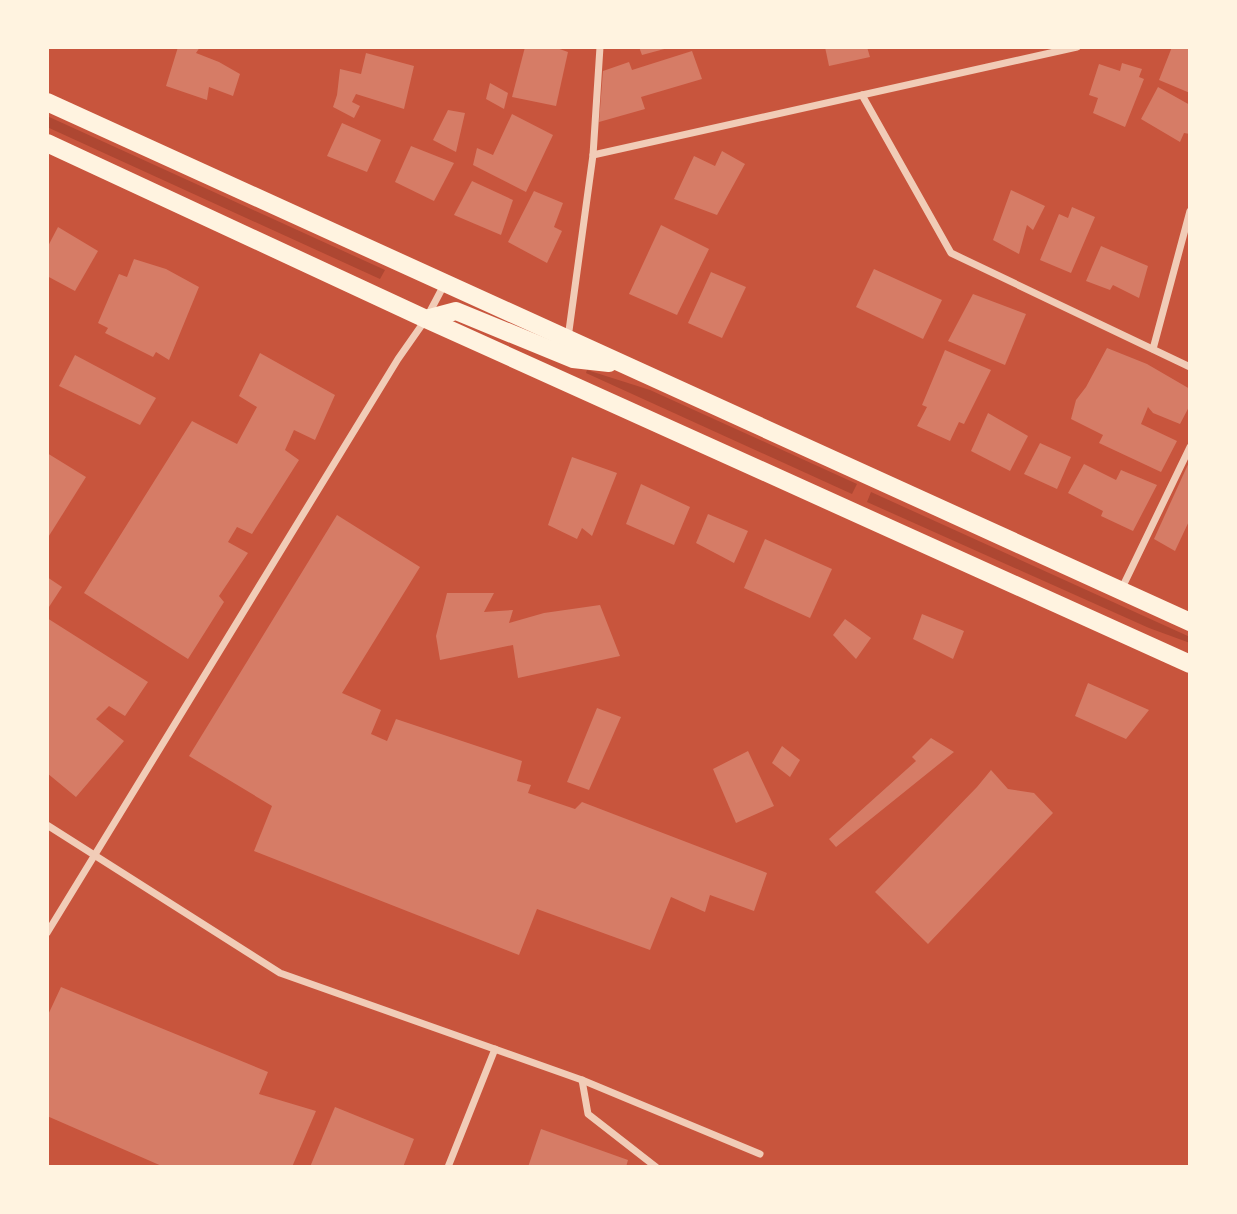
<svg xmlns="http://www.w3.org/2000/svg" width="1237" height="1214" font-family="Quicksand,sans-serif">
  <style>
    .green { fill: #ae4732 }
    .building { fill: #d67c66 }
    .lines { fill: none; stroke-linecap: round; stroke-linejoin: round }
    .minor { stroke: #f1ccb7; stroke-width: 7 }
    .primary { stroke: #fff3e0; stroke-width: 18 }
  </style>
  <rect width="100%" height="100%" fill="#c8553d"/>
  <g class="green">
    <path d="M 47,116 L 385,270 L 380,279 L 47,127 Z"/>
    <path d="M 587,370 L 650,390 L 857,484 L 852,494 L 586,373 Z"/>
    <path d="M 871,492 L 1190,637 L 1190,643 L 1149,628 L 867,502 Z"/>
  </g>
  <g class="building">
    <path d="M 178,47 L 200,47 L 196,53 L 219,62 L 240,74 L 233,96 L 209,87 L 207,100 L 166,86 Z"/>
    <path d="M 525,47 L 554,47 L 568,52 L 556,106 L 512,97 Z"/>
    <path d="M 639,47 L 668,47 L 668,48 L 642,55 Z"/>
    <path d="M 825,47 L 867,47 L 870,57 L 829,66 Z"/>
    <path d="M 1172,47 L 1190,47 L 1190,93 L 1159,80 Z"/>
    <path d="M 692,51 L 702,79 L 641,97 L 645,109 L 599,122 L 603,71 L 629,62 L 632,70 Z"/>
    <path d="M 366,53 L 414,66 L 404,109 L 356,94 L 352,102 L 360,106 L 354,118 L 333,107 L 337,95 L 340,69 L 361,74 Z"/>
    <path d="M 1122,63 L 1142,69 L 1139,77 L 1144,79 L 1125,127 L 1093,113 L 1098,98 L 1089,95 L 1099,64 L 1120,71 Z"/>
    <path d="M 490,83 L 508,93 L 504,109 L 486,99 Z"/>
    <path d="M 1158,87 L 1190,105 L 1190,134 L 1184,133 L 1180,142 L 1141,119 Z"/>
    <path d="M 448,110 L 465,113 L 456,152 L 433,140 Z"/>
    <path d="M 512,114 L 553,135 L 526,192 L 473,165 L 477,148 L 493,155 Z"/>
    <path d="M 342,123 L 381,140 L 367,172 L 327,156 Z"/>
    <path d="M 411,146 L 454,163 L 434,201 L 395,182 Z"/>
    <path d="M 722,151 L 745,164 L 717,215 L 674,199 L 694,156 L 715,166 Z"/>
    <path d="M 472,181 L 513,200 L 501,235 L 454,215 Z"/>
    <path d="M 1011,190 L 1045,206 L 1033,230 L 1027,225 L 1019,254 L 993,240 Z"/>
    <path d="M 534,191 L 563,203 L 554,227 L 562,231 L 547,263 L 508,242 Z"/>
    <path d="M 1072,207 L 1095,217 L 1071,273 L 1040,260 L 1059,214 L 1068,218 Z"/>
    <path d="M 661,225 L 709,249 L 677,315 L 629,294 Z"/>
    <path d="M 58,227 L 98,251 L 75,291 L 47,276 L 47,248 Z"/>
    <path d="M 1101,246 L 1148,266 L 1139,298 L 1113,285 L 1110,290 L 1086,281 Z"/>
    <path d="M 134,259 L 166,269 L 199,287 L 169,360 L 156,352 L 153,357 L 105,333 L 108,328 L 98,323 L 119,274 L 127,277 Z"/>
    <path d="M 874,269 L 942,300 L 923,339 L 856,307 Z"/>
    <path d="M 711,272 L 746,287 L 722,338 L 688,323 Z"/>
    <path d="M 973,294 L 1026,314 L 1005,365 L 948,341 Z"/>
    <path d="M 1107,348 L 1147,364 L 1190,389 L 1190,405 L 1180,424 L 1153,413 L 1148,407 L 1141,424 L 1177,441 L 1161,472 L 1099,443 L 1103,435 L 1071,419 L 1076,400 L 1086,387 Z"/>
    <path d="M 945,350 L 991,370 L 964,424 L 959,422 L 950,441 L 917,426 L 927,407 L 922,405 Z"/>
    <path d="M 260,353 L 335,395 L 315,440 L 294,430 L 285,450 L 299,460 L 252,534 L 237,527 L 228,542 L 248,553 L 219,596 L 224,602 L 188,659 L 84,593 L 192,421 L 237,444 L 257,407 L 239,396 Z"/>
    <path d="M 75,355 L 156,398 L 140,425 L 59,386 Z"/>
    <path d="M 988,413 L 1028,436 L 1010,471 L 971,451 Z"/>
    <path d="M 1040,443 L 1071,457 L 1057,489 L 1024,474 Z"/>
    <path d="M 47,453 L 86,477 L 47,539 Z"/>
    <path d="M 572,457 L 617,473 L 592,536 L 582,528 L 577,539 L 548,525 Z"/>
    <path d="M 1190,460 L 1190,519 L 1175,551 L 1154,539 Z"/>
    <path d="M 1084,464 L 1116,480 L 1121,470 L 1157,485 L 1133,531 L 1101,516 L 1103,511 L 1068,493 Z"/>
    <path d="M 641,484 L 690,507 L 674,545 L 626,524 Z"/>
    <path d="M 708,514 L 748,531 L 734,563 L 696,543 Z"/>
    <path d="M 337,515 L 420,567 L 342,693 L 381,710 L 371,734 L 387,741 L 396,719 L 522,761 L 517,781 L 531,785 L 528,793 L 575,809 L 582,802 L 767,873 L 754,911 L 710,895 L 705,912 L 671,897 L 650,950 L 537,909 L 519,955 L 254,851 L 272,806 L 189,756 Z"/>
    <path d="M 765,539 L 832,569 L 810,618 L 744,588 Z"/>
    <path d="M 47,577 L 62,587 L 47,610 Z"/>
    <path d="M 447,593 L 494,593 L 484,612 L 513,610 L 509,623 L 544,613 L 600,605 L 620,656 L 518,678 L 513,645 L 440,660 L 436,636 Z"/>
    <path d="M 922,614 L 964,631 L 953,659 L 913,639 Z"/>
    <path d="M 47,618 L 148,682 L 125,716 L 109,706 L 96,719 L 124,741 L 76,797 L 47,773 Z"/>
    <path d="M 845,619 L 871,638 L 856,659 L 833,635 Z"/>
    <path d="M 1088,683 L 1149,710 L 1126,739 L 1075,716 Z"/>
    <path d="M 597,708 L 621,717 L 589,790 L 567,782 Z"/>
    <path d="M 931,738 L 954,752 L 836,847 L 829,839 L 916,761 L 912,757 Z"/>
    <path d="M 782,746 L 800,760 L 790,777 L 772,763 Z"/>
    <path d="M 748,751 L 774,806 L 736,823 L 713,769 Z"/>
    <path d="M 991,770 L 1008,789 L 1034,793 L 1053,813 L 928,944 L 875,892 L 977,787 Z"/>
    <path d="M 61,987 L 268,1072 L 259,1094 L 316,1111 L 292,1167 L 164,1167 L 47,1116 L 47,1017 Z"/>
    <path d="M 335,1107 L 414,1139 L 403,1167 L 310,1167 Z"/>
    <path d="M 541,1129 L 628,1160 L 626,1167 L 528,1167 Z"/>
  </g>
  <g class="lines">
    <g class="minor">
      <path d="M 862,95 L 951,253 L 1190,367"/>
      <path d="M 593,155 L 1077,47"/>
      <path d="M 568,338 L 593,155 L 600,47"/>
      <path d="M 1153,349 L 1190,211"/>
      <path d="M 1122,588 L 1190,447"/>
      <path d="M 47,825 L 280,973 L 582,1080 L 760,1154"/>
      <path d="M 47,933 L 398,359 L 426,319 L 445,283"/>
      <path d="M 582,1080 L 588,1114 L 656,1167"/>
      <path d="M 448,1167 L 495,1049"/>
    </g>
    <g class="primary">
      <path d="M 47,102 L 1190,622"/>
      <path d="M 47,143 L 426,319 L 1190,664"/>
      <path d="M 426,319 L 456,311 L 573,359 L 609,363"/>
    </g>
  </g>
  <rect width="1237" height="1214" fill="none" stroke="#fff3e0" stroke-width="98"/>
</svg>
